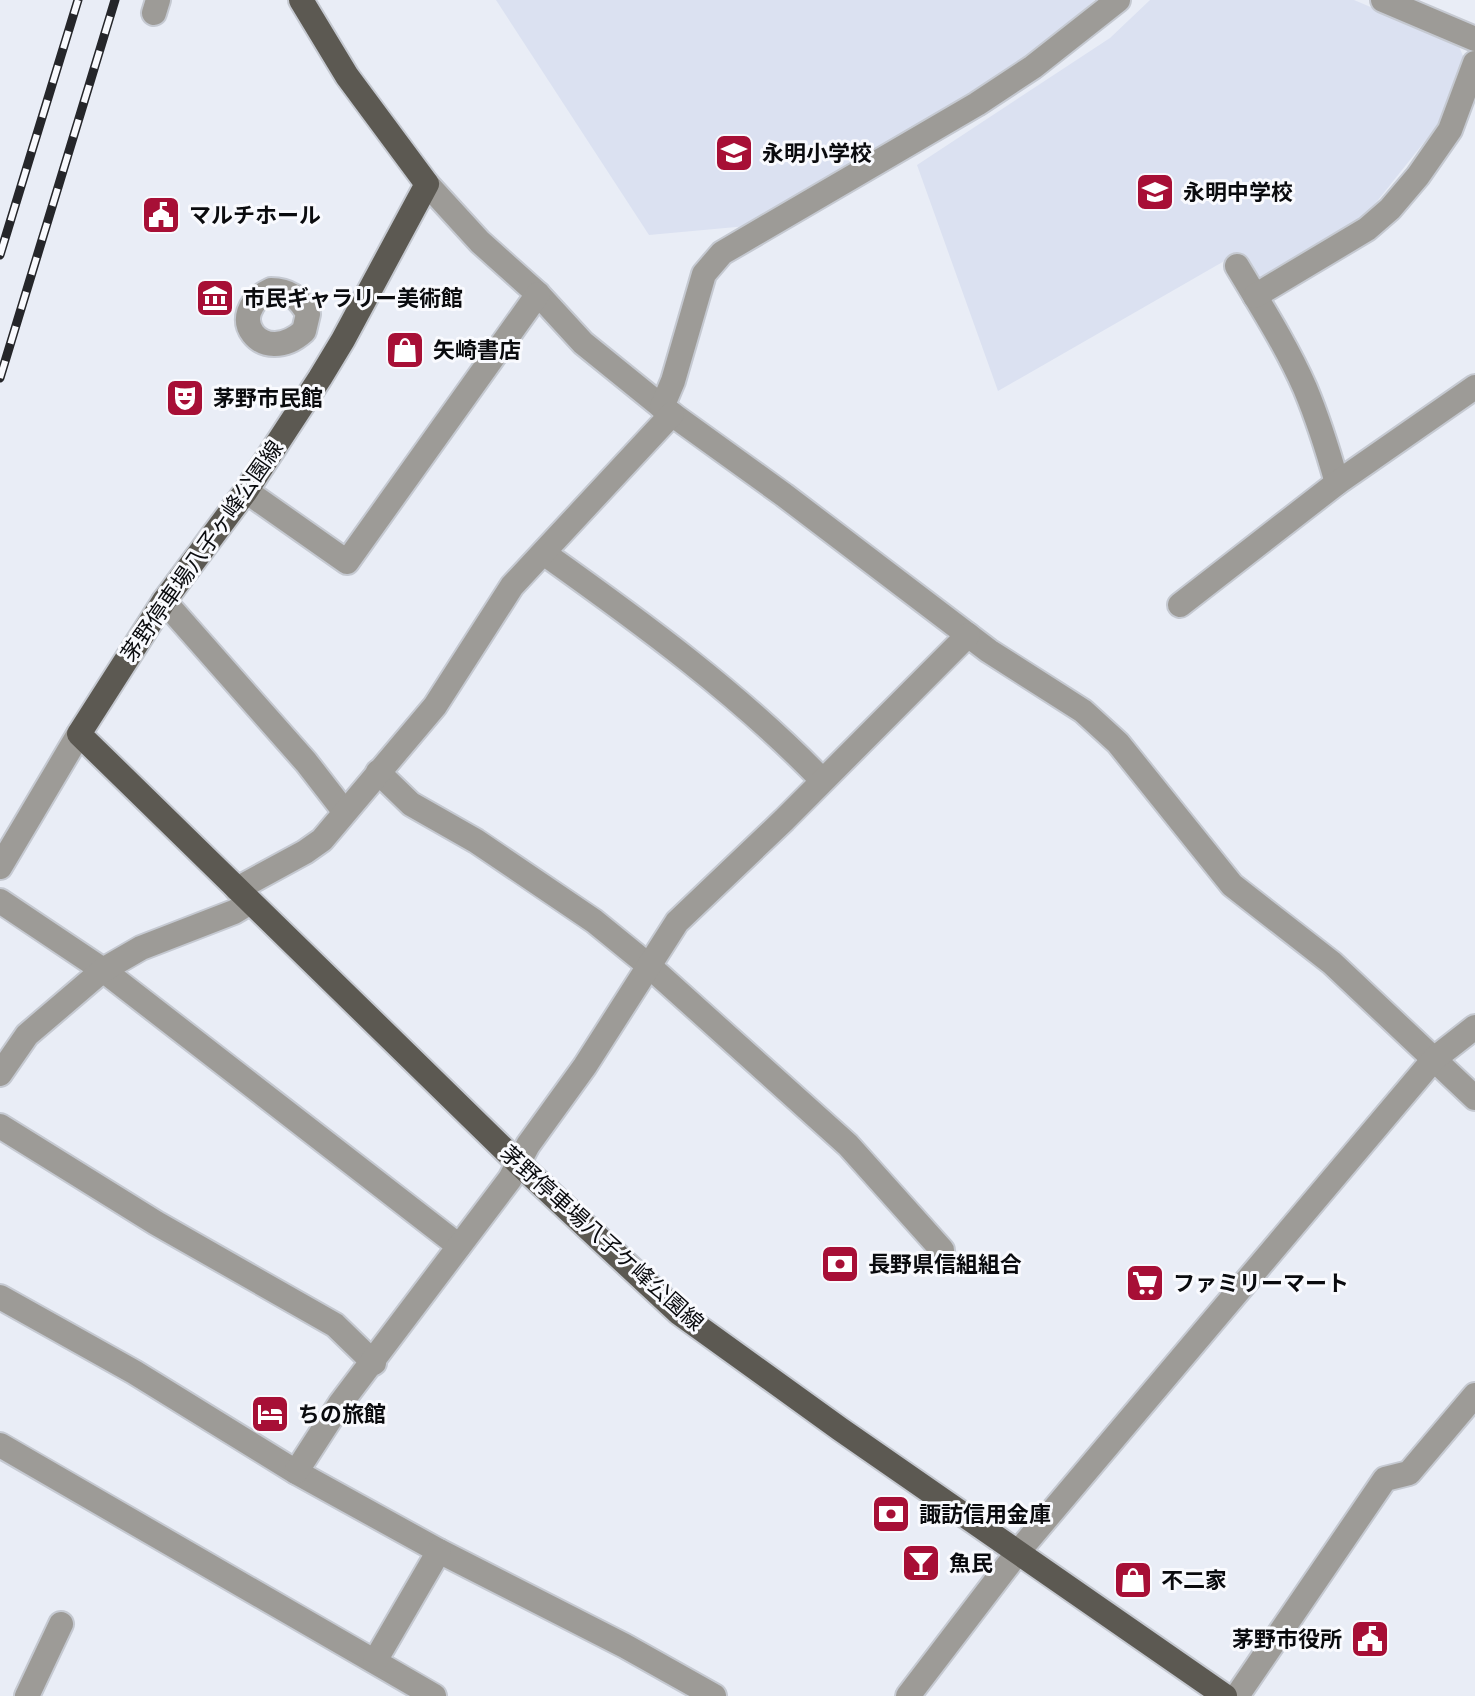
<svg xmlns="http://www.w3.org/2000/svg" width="1475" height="1696" font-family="'Roboto Condensed','Noto Sans JP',sans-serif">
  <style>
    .built { fill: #dbe1f1 }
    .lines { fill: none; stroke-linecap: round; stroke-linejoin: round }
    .minor-casing { stroke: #c5c9d1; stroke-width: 28 }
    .major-casing { stroke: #c5c9d1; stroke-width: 28 }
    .minor { stroke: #9d9b97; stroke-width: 24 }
    .major { stroke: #5c5952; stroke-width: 24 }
    .rail-casing { stroke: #25262a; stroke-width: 9 }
    .rail { stroke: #f9fafe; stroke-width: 6; stroke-dasharray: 18; stroke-linecap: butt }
    .labels { text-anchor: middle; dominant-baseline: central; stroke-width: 6; stroke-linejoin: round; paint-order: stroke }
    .poi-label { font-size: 22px; font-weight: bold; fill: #0a0b0e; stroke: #f9fafe; text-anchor: start }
    .street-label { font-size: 22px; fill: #0a0b0e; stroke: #f9fafe }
  </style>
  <rect width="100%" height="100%" fill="#e9edf6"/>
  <g class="built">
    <path d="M 496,0 L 1095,0 L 999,80 L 747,226 L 649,235 Z"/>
    <path d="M 1150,0 L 1354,0 L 1458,44 L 1463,56 L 1441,121 L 1363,219 L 1259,281 L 1240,252 L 998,391 L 917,165 L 1110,38 Z"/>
  </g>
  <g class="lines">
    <g class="minor-casing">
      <g id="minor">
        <path d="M 1383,0 L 1475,39"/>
        <path d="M 154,13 L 158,0"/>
        <path d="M 427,184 L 480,242 L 538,294 L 583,343 L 662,407 L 784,495 L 989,651 L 1083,711 L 1118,743 L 1232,885 L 1332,963 L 1475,1098"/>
        <path d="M 1237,266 C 1261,306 1286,345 1305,388 C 1318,419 1328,451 1337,483"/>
        <path d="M 271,290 C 289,290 300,298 308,314 L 304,331 C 262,369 221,314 271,290 Z"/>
        <path d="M 1255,296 L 1367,229 L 1390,209 L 1418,176 L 1450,130 L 1475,63"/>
        <path d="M 662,407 L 673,381 L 704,274 L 722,253 L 977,104 L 1033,67 L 1118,0"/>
        <path d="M 246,491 L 347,562 L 538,294"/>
        <path d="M 545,554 C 642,623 739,694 822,780"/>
        <path d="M 164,601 L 306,762 L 344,811"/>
        <path d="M 1180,605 L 1337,483 L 1475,387"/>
        <path d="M 378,772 L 411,804 L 476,841 L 594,921 L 648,965 L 848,1145 L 942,1250"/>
        <path d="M 0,867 L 79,734"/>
        <path d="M 237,889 L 305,852 L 322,840 L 435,706 L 512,586 L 672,414"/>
        <path d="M 0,901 L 103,970 L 459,1246"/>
        <path d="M 0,1074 L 27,1035 L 103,970 L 141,948 L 234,912 L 249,903"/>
        <path d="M 0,1126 L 156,1223 L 335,1325 L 374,1363"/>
        <path d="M 0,1297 L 134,1372 L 296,1472 L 439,1551 L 625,1646 L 714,1696"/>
        <path d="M 0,1445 L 434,1696"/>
        <path d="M 296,1472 L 340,1404 L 510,1179 L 528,1145 L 585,1066 L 677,922 L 784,820 L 968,635"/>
        <path d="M 375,1661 L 439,1551"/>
        <path d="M 27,1696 L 61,1624"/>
        <path d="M 908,1696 L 1018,1552 L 1434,1059 L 1475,1027"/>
        <path d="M 1237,1696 L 1385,1479 L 1409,1473 L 1475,1395"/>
      </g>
    </g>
    <g class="major-casing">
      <path id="major" d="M 301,0 L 347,76 L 427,184 L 343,340 L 320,378 L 246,491 L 164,601 L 79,734 L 518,1163 L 679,1313 L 840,1429 L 1225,1696"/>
    </g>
    <use href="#minor" class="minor"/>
    <use href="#major" class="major"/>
    <g class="rail-casing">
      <g id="rail">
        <path d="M 0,255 L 78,0"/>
        <path d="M 0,378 L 115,0"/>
      </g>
    </g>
    <use href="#rail" class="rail"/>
  </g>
  <defs>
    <g id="school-square" transform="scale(2)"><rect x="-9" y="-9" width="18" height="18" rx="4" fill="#a70f36" stroke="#f9fafe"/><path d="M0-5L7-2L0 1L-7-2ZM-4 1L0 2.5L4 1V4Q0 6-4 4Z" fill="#fff"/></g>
    <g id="civic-square" transform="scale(2)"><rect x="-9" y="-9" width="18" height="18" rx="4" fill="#a70f36" stroke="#f9fafe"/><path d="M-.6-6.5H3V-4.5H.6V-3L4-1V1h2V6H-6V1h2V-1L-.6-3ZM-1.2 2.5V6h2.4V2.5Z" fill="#fff"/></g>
    <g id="museum-square" transform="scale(2)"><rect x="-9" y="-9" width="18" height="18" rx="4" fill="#a70f36" stroke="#f9fafe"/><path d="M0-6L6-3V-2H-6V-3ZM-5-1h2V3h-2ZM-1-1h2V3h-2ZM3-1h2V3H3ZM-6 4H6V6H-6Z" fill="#fff"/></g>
    <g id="shop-square" transform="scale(2)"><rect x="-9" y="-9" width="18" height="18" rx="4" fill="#a70f36" stroke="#f9fafe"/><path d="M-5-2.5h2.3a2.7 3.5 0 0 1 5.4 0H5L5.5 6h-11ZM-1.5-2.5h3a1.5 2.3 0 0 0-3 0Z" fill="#fff"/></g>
    <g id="theatre-square" transform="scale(2)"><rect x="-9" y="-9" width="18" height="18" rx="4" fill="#a70f36" stroke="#f9fafe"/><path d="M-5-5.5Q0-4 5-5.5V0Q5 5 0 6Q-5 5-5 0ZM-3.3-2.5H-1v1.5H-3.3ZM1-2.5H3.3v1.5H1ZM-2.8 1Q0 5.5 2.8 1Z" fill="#fff"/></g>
    <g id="bank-square" transform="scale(2)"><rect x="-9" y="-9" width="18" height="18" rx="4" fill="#a70f36" stroke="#f9fafe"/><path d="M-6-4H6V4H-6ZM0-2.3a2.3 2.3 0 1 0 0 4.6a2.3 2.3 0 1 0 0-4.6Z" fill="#fff"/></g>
    <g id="supermarket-square" transform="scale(2)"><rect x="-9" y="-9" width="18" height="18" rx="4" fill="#a70f36" stroke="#f9fafe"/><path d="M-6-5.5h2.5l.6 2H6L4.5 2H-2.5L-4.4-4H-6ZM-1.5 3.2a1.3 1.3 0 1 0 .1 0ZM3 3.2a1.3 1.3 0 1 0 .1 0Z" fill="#fff"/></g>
    <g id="hotel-square" transform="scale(2)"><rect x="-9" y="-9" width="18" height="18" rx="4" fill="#a70f36" stroke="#f9fafe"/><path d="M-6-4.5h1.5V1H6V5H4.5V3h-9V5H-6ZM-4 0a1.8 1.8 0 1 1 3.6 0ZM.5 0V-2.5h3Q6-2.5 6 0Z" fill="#fff"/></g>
    <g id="bar-square" transform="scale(2)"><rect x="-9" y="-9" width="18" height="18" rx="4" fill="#a70f36" stroke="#f9fafe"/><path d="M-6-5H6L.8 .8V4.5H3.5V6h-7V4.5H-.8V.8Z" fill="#fff"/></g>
  </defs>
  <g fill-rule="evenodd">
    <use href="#school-square" x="734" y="153"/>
    <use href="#school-square" x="1155" y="192"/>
    <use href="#civic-square" x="161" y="215"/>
    <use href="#museum-square" x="215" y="298"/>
    <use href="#shop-square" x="405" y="350"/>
    <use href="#theatre-square" x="185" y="398"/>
    <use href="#bank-square" x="840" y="1264"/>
    <use href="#supermarket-square" x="1145" y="1283"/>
    <use href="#hotel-square" x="270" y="1414"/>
    <use href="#bank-square" x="891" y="1514"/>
    <use href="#bar-square" x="921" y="1563"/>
    <use href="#shop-square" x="1133" y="1580"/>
    <use href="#civic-square" x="1370" y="1639"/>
  </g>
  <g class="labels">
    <g class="poi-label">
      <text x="762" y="153">永明小学校</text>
      <text x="1183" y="192">永明中学校</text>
      <text x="189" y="215">マルチホール</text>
      <text x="243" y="298">市民ギャラリー美術館</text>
      <text x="433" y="350">矢崎書店</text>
      <text x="213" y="398">茅野市民館</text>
      <text x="868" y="1264">長野県信組組合</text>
      <text x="1173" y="1283">ファミリーマート</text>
      <text x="298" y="1414">ちの旅館</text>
      <text x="919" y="1514">諏訪信用金庫</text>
      <text x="949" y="1563">魚民</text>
      <text x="1161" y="1580">不二家</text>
      <text x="1342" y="1639" text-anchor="end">茅野市役所</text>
    </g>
    <g class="street-label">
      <text transform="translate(202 551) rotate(-55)">茅野停車場八子ヶ峰公園線</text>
      <text transform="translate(602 1238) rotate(42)">茅野停車場八子ケ峰公園線</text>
    </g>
  </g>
</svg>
